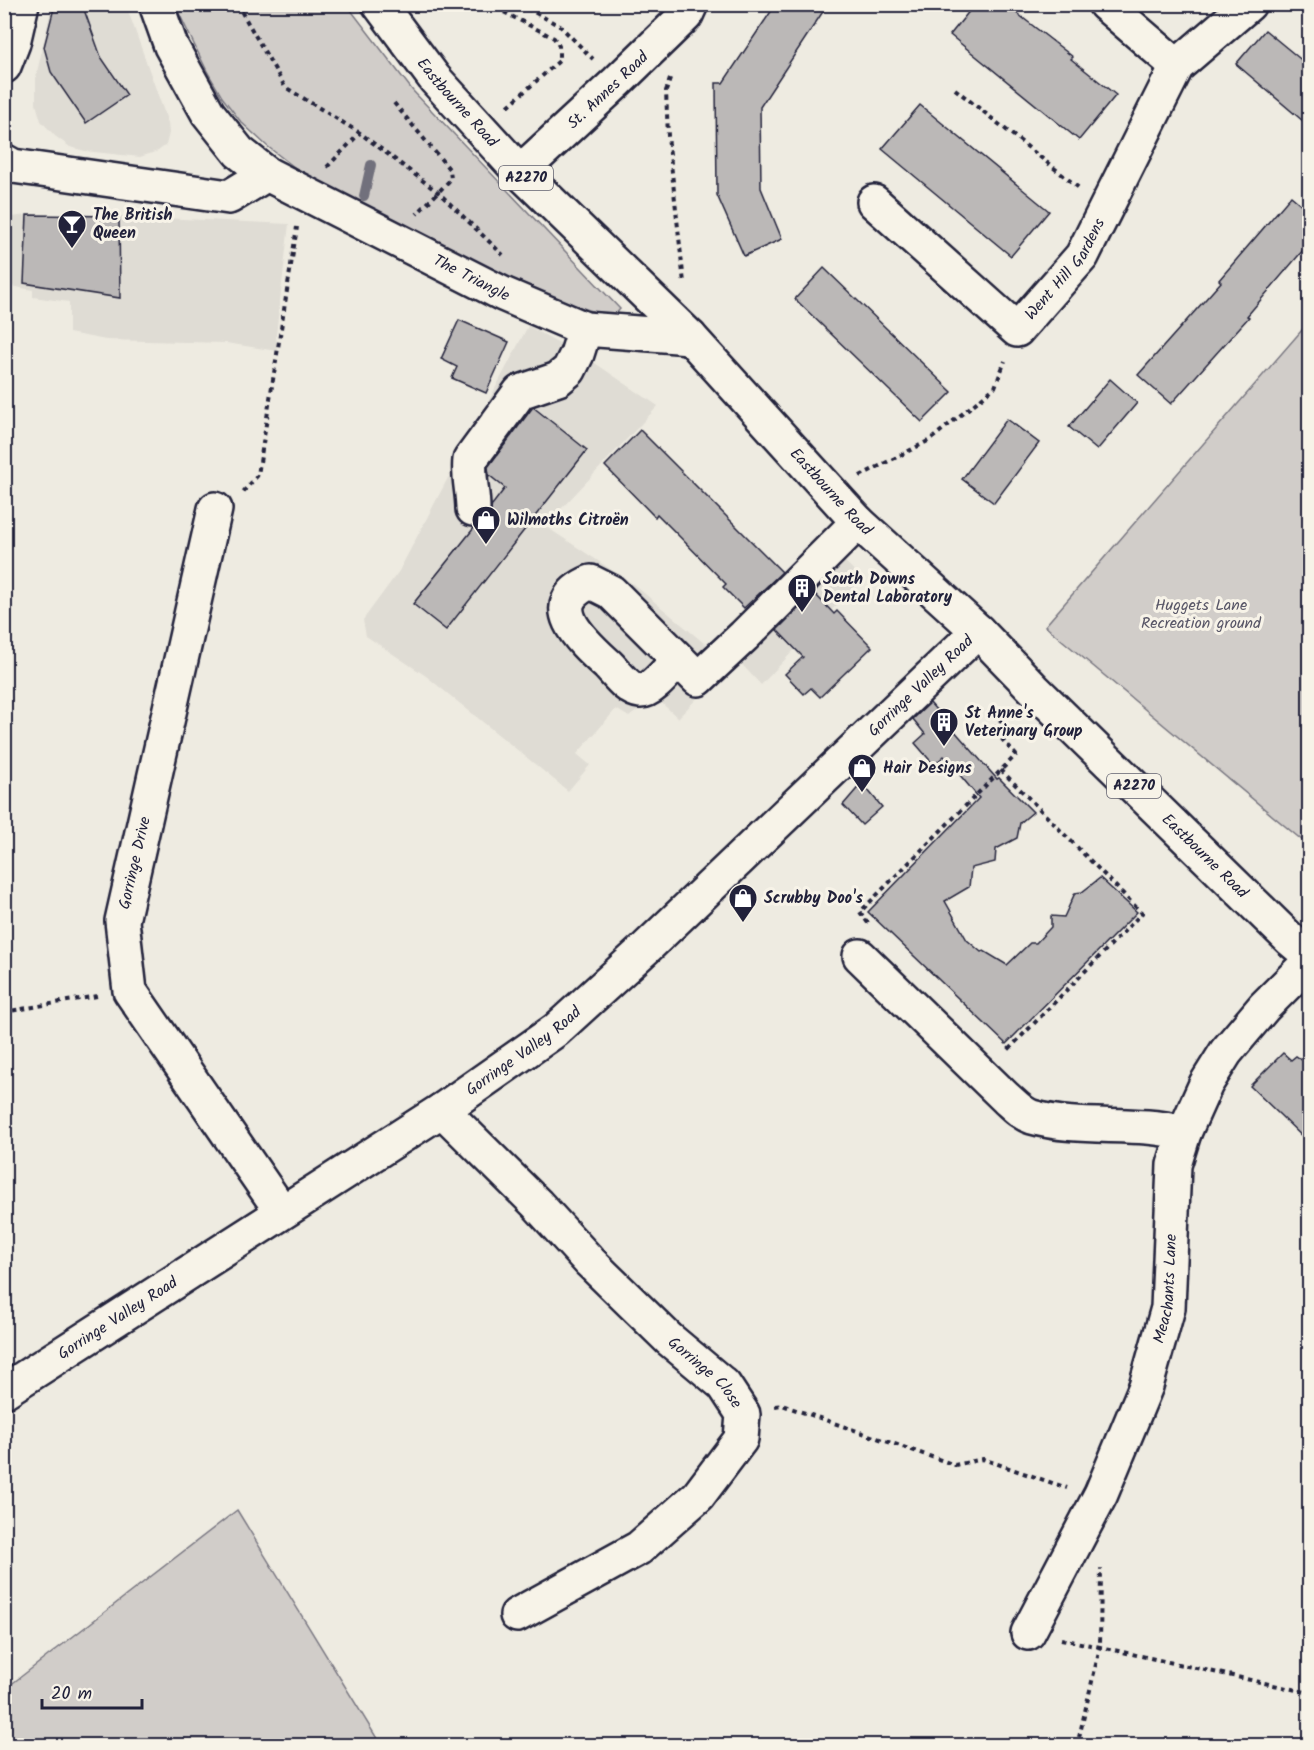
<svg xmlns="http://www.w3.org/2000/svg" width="1314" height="1750" font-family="Kalam,sans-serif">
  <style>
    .built { fill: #dfdcd4 }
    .green { fill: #d1cdc9; stroke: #7a7882; stroke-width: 1.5 }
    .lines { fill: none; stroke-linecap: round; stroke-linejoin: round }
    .stream { stroke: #716f7b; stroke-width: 10 }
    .building { fill: #bbb8b7; stroke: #22223b; stroke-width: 1.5 }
    .minor-casing { stroke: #22223b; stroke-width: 38 }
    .major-casing { stroke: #22223b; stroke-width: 38 }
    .path { stroke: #22223b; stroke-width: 4; stroke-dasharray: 4.5 4.5; stroke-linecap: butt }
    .minor { stroke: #f7f3e8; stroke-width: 33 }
    .major { stroke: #f7f3e8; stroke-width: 33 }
    .labels { text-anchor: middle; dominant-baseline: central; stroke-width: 6; stroke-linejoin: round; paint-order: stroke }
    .shield { fill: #f7f3e8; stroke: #62616f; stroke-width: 1.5 }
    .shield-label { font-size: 15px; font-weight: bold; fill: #22223b }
    .street-label { font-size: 16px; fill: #22223b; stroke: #f7f3e8 }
    .poi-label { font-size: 16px; font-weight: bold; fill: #22223b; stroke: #f7f3e8; text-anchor: start }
    .park-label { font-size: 16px; fill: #575566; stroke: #f7f3e8 }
  </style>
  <rect width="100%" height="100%" fill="#eeebe1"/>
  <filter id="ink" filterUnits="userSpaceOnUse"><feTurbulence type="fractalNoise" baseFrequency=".0167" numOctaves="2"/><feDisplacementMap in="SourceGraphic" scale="12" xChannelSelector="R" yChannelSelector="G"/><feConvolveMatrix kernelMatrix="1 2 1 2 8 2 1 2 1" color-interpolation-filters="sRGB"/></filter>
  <g filter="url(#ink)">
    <g class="built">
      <path d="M 52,5 L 126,5 L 168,123 L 169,133 L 166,145 L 158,151 L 140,157 L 85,151 L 70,147 L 55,136 L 41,121 L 36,104 L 36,77 Z"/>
      <path d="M 27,215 L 119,216 L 289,224 L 276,335 L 277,351 L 226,343 L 106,340 L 69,333 L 69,302 L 33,297 L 33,290 L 5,285 L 5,218 Z"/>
      <path d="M 528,326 L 589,359 L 658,406 L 545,526 L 633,584 L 716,653 L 819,537 L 862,578 L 761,685 L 736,658 L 678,718 L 655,697 L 629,717 L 616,709 L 577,754 L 590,765 L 568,791 L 426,676 L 366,636 L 363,620 L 399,571 Z"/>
    </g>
    <g class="green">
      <path d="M 175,5 L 347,5 L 413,91 L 620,309 L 614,316 L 601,314 L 571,304 L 506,276 L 307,177 L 267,146 L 241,122 L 222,97 L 207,71 Z"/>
      <path d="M 1309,322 L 1309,846 L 1045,626 Z"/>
      <path d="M 237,1510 L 381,1745 L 5,1745 L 5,1689 Z"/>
    </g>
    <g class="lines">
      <path class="stream" d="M 364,196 L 371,165"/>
    </g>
    <g class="building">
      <path d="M 55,4 L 82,4 L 101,57 L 127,95 L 86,123 L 51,72 L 44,47 Z"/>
      <path d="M 776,4 L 828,4 L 760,107 L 761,188 L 782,239 L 744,256 L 717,195 L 716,83 L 723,83 Z"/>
      <path d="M 975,4 L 1005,4 L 1073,57 L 1071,59 L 1116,95 L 1079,140 L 950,35 Z"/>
      <path d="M 1265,30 L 1310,67 L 1310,127 L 1236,64 Z"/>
      <path d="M 920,105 L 1049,211 L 1011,256 L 882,149 Z"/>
      <path d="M 1291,196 L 1310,212 L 1310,242 L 1247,316 L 1249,317 L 1171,404 L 1138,375 L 1221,282 L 1219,280 Z"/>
      <path d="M 27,215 L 119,216 L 120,298 L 24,283 Z"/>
      <path d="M 824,268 L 952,392 L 922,422 L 795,299 Z"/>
      <path d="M 459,320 L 509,342 L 486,393 L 452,378 L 457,367 L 441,359 Z"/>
      <path d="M 1110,379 L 1137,403 L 1097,450 L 1069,427 Z"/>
      <path d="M 533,407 L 587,450 L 446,630 L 413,604 L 474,528 L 482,525 L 489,518 L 492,505 L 505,488 L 489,475 L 488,467 Z"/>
      <path d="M 1007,419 L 1039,443 L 994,503 L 962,479 Z"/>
      <path d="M 640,430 L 782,572 L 744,608 L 723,587 L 726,584 L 675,532 L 657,514 L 655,517 L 605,466 Z"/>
      <path d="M 814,593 L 834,614 L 837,611 L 872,647 L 820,697 L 811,688 L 804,694 L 785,674 L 803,657 L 777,630 Z"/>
      <path d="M 930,703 L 997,779 L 999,778 L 1033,812 L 1020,823 L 1017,838 L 996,849 L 995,862 L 971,868 L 969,887 L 945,901 L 967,940 L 981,952 L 984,951 L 1007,965 L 1030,943 L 1036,943 L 1051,927 L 1051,916 L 1064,917 L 1075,893 L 1082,892 L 1100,878 L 1137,912 L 1006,1044 L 868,912 L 979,798 L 944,756 L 934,765 L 915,743 L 925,734 L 913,719 Z"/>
      <path d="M 862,783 L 882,807 L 862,825 L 843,805 Z"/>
      <path d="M 1283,1053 L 1291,1060 L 1296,1056 L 1310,1066 L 1310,1144 L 1250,1086 Z"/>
    </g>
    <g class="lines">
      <g class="minor-casing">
        <g id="minor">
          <path id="s1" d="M 156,4 L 171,46 L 208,113 L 239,152 L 267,174 L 503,294 L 585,329 L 690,337"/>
          <path d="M 1105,4 L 1177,66"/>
          <path d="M 4,66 L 13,43 L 22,4"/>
          <path d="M 4,161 L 13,166 L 229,197 L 267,174"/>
          <path id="s2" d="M 520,172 L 617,82 L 686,15 L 691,4"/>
          <path id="s3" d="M 874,202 L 1017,330 L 1082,256 L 1177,66 L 1249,4"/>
          <path d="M 215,509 L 122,921 L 130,991 L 282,1212"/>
          <path d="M 473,509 C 473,492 468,476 470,460 L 520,392 L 558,379 L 569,370 L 577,354 L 585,329"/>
          <path d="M 678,660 C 670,668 651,693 640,691 C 628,690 616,673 608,665 C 583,642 539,604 591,582 L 611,592 L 698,679 L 744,636 L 858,522"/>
          <path d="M 860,956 L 1006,1098 C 1014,1105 1022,1114 1032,1117 C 1081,1131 1135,1120 1184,1133"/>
          <path id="s4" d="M 442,1110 L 537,1204 L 590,1262 L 669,1339 L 724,1385 L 743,1414 L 741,1439 L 698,1496 L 639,1548 L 517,1615"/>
          <path id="s5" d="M 4,1391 L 442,1110 L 556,1030 L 647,947 L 978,631"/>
          <path id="s6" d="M 1028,1633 L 1101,1494 L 1146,1386 L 1168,1308 L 1174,1165 L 1184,1133 L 1206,1084 L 1226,1052 L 1264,1007 L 1310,961"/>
        </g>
      </g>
      <g class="major-casing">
        <g id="major">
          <path id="s7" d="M 379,4 L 435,79 L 520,172 L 690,337 L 858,522 L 978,631 L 1034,689 L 1291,940 L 1310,956"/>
        </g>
      </g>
      <g class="path">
        <path d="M 237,4 L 285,87 L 360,133 L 439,193 L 503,255"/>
        <path d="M 488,4 L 554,38 L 559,46 L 559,61 L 506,108"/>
        <path d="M 519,4 L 560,26 L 593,59"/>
        <path d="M 670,79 L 666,91 L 668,136 L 684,283"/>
        <path d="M 955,89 L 1079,188"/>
        <path d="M 394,103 L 445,164 L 450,170 L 451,179 L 417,214"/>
        <path d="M 327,167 L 360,133"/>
        <path d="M 860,476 L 930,440 L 995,387 L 1005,361"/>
        <path d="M 243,492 L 258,475 L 297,227"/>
        <path d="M 1001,770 L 1142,913 L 1006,1052"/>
        <path d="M 868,923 L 860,912 L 1016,755 L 993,729 L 1010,712"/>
        <path d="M 4,1012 L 97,996"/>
        <path d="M 775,1406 L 782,1405 L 955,1465 L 983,1459 L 1067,1488"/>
        <path d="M 1061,1639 L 1100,1647 L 1101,1569"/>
        <path d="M 1077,1746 L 1100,1647 L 1310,1693"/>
      </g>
      <use href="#minor" class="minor"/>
      <use href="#major" class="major"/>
    </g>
  </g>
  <defs>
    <g id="bar-pin" transform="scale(1.5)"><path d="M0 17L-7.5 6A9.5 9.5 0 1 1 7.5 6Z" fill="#22223b" stroke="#f7f3e8"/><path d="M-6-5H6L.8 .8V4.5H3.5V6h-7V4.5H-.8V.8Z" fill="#fff"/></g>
    <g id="shop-pin" transform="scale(1.5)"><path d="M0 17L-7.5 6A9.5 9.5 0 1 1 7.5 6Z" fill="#22223b" stroke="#f7f3e8"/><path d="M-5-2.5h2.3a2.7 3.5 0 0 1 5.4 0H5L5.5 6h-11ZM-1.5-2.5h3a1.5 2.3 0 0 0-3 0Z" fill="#fff"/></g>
    <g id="building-pin" transform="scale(1.5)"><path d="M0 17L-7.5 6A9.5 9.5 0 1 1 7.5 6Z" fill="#22223b" stroke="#f7f3e8"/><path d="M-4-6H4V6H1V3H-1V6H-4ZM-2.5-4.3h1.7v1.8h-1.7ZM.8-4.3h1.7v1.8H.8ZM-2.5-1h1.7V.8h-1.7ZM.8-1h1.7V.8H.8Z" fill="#fff"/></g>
  </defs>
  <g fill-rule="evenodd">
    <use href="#bar-pin" x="72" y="224"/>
    <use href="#shop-pin" x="486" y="520"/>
    <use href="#building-pin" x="802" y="588"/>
    <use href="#building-pin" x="944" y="722"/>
    <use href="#shop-pin" x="862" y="768"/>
    <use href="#shop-pin" x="743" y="898"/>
  </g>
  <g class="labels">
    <g class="shield">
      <rect x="499" y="166" width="54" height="24" rx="4.5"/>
      <rect x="1107" y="774" width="54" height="24" rx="4.5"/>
    </g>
    <g class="shield-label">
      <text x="526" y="178">A2270</text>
      <text x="1134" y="786">A2270</text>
    </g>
    <g class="street-label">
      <text stroke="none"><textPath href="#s2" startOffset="120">St. Annes Road</textPath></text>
      <text stroke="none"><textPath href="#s7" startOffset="126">Eastbourne Road</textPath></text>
      <text stroke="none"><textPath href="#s3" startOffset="270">Went Hill Gardens</textPath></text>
      <text stroke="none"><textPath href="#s1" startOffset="436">The Triangle</textPath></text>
      <text stroke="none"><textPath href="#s7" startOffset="666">Eastbourne Road</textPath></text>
      <text stroke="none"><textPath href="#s5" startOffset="1161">Gorringe Valley Road</textPath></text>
      <text stroke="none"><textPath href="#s7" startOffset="1188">Eastbourne Road</textPath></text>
      <text transform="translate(135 863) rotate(-77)">Gorringe Drive</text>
      <text stroke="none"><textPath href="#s5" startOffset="621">Gorringe Valley Road</textPath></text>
      <text stroke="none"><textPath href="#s6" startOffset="374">Meachants Lane</textPath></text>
      <text stroke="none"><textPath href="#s5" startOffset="135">Gorringe Valley Road</textPath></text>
      <text stroke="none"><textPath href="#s4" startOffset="372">Gorringe Close</textPath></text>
    </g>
    <g class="poi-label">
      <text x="93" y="215">The British<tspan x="93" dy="18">Queen</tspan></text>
      <text x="507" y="520">Wilmoths Citroën</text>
      <text x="823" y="579">South Downs<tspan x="823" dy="18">Dental Laboratory</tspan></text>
      <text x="965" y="713">St Anne's<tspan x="965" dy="18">Veterinary Group</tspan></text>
      <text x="883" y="768">Hair Designs</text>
      <text x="764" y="898">Scrubby Doo's</text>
    </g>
    <g class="park-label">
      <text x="1201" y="605">Huggets Lane<tspan x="1201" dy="18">Recreation ground</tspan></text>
    </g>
  </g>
  <rect width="1314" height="1750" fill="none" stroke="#f7f3e8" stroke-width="24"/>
  <rect x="12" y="12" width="1290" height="1726" fill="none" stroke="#22223b" stroke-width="2" filter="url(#ink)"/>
  <path d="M42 1699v9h100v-9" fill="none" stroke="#22223b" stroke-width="3"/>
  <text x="51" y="1699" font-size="18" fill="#22223b" stroke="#f7f3e8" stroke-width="4.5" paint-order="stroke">20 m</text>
</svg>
